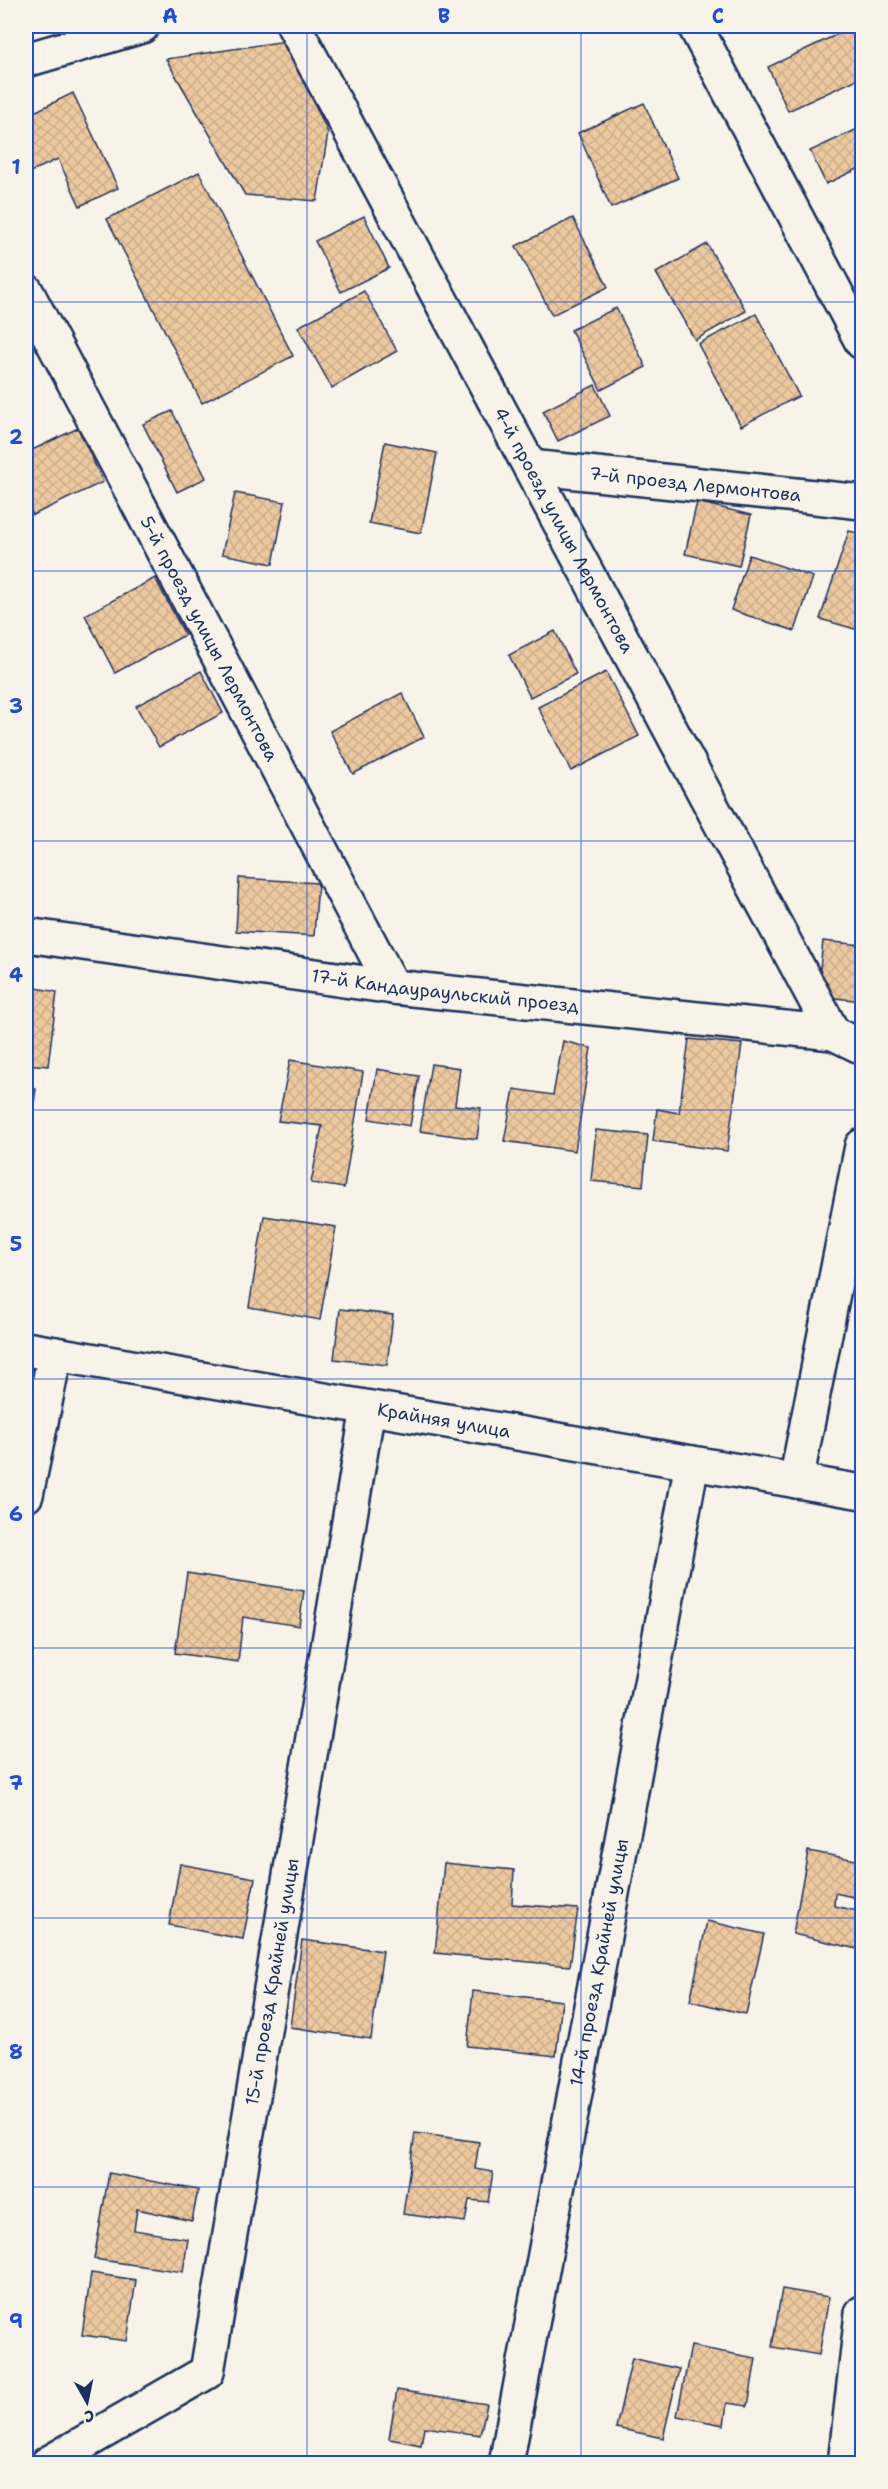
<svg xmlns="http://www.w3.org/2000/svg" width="888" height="2489" font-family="'Shantell Sans',sans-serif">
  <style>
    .building { fill: url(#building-cross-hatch); stroke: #1b2f5e; stroke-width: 1.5 }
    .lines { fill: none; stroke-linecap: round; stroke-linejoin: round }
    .street-casing { stroke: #1b2f5e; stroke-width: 38 }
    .street { stroke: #f7f3e8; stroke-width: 33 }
    .grid { fill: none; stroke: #1d4ed8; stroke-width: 1.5; stroke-opacity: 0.55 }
    .labels { text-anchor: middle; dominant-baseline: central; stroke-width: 5; stroke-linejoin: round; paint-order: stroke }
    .street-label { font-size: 18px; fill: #1b2f5e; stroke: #f7f3e8 }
    .neatline { fill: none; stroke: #1d4ed8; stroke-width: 2 }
    .grid-label { font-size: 20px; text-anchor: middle; font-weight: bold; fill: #1d4ed8 }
  </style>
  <defs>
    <pattern id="building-cross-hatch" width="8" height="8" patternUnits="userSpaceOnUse" patternTransform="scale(1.5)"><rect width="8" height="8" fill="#edc99e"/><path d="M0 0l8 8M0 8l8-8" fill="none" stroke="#cbad8a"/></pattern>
  </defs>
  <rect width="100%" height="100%" fill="#f7f3e8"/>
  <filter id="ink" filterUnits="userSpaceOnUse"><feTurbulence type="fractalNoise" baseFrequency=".0167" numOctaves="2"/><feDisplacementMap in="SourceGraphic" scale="12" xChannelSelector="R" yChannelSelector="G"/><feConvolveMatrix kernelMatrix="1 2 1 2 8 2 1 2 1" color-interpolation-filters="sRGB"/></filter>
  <g filter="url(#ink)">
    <g class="building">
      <path d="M 835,26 L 862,26 L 862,77 L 788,111 L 768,67 L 838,34 Z"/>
      <path d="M 286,41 L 328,133 L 317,201 L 245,195 L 166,59 Z"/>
      <path d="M 73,93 L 118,188 L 80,206 L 58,159 L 26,174 L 26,116 Z"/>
      <path d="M 644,103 L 678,178 L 611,208 L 578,133 Z"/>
      <path d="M 862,127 L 862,167 L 826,184 L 810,151 Z"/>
      <path d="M 199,172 L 293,356 L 202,403 L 107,219 Z"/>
      <path d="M 862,207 L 862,231 L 853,211 Z"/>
      <path d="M 364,216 L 389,268 L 341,292 L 315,241 Z"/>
      <path d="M 573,218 L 608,287 L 552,315 L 516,246 Z"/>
      <path d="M 707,244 L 746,311 L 695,340 L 656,273 Z"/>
      <path d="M 364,291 L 397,351 L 332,388 L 298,327 Z"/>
      <path d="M 616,308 L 646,367 L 601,390 L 571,330 Z"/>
      <path d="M 756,314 L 799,396 L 741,426 L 698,344 Z"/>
      <path d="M 595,385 L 610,416 L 558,441 L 543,411 Z"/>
      <path d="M 172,411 L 206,478 L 177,492 L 143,424 Z"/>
      <path d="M 78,428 L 103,482 L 33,515 L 26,500 L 26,453 Z"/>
      <path d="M 385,442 L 437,453 L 421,533 L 369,523 Z"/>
      <path d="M 235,493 L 285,502 L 273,564 L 222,554 Z"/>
      <path d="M 697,502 L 751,515 L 739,566 L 685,554 Z"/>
      <path d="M 849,531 L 862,534 L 862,631 L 820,619 Z"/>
      <path d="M 749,555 L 813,577 L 795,631 L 731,610 Z"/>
      <path d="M 155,578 L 185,635 L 115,673 L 85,615 Z"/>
      <path d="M 555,631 L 576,674 L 530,697 L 509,655 Z"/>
      <path d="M 201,671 L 223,713 L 159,747 L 136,706 Z"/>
      <path d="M 606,672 L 639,736 L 571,771 L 538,707 Z"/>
      <path d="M 402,693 L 424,737 L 353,774 L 330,731 Z"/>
      <path d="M 239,878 L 318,883 L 314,936 L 236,931 Z"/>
      <path d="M 823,941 L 862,945 L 862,1001 L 817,996 Z"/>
      <path d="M 26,986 L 57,992 L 48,1066 L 26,1064 Z"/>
      <path d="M 689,1039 L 742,1044 L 727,1151 L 653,1141 L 657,1109 L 679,1113 Z"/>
      <path d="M 563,1041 L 591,1048 L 575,1151 L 504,1141 L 514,1089 L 553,1095 Z"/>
      <path d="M 290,1060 L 363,1072 L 344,1188 L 311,1183 L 322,1126 L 278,1121 Z"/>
      <path d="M 431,1064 L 460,1068 L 455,1105 L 481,1108 L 477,1139 L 420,1131 Z"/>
      <path d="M 377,1069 L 419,1076 L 410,1126 L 369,1119 Z"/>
      <path d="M 26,1087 L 36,1089 L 29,1136 L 26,1135 Z"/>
      <path d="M 596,1130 L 648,1135 L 643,1186 L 591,1181 Z"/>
      <path d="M 264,1216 L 336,1227 L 320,1320 L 249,1307 Z"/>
      <path d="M 340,1309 L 393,1315 L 387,1365 L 334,1359 Z"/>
      <path d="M 187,1573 L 304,1591 L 299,1626 L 243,1617 L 238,1662 L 175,1653 Z"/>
      <path d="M 808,1851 L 862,1861 L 862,1899 L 835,1893 L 834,1906 L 862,1912 L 862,1950 L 793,1934 Z"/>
      <path d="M 444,1863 L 514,1870 L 512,1904 L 578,1909 L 570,1966 L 435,1953 Z"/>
      <path d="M 180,1864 L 255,1878 L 243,1939 L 169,1925 Z"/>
      <path d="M 707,1921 L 764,1934 L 746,2014 L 690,2001 Z"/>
      <path d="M 302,1940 L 383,1951 L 371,2039 L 290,2027 Z"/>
      <path d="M 473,1991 L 562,2001 L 556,2056 L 467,2046 Z"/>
      <path d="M 415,2133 L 479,2142 L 475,2169 L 493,2172 L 488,2202 L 469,2200 L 465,2222 L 403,2214 Z"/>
      <path d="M 109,2173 L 198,2190 L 192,2221 L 137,2209 L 134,2230 L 188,2239 L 183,2272 L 94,2259 Z"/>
      <path d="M 91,2273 L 136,2280 L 127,2341 L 82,2335 Z"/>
      <path d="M 782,2289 L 829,2297 L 819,2355 L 772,2347 Z"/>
      <path d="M 691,2346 L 756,2358 L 748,2406 L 727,2403 L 724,2425 L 677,2416 Z"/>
      <path d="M 632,2358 L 679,2369 L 663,2438 L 616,2428 Z"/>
      <path d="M 397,2390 L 487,2404 L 480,2435 L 424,2427 L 421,2445 L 389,2439 Z"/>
    </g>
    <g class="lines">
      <g class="street-casing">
        <g id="street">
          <path id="s1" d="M 294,26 L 833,1033"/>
          <path d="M 695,26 L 862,342"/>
          <path d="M 26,60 L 142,26"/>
          <path id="s2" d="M 26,291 L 393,987"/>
          <path id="s3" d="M 530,467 L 862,502"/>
          <path id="s4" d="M 26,935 L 393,987 L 833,1033 L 862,1047"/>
          <path id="s5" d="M 26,1349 L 862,1492"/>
          <path d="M 796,1481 L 862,1146"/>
          <path d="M 26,1495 L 55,1354"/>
          <path id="s6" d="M 47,2464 L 207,2372 L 368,1408"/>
          <path id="s7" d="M 506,2464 L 692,1463"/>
          <path d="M 845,2464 L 862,2313"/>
        </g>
      </g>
      <use href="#street" class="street"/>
    </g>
  </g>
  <path class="grid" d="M 307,26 L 307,2464M 581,26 L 581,2464M 26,302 L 862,302M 26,571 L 862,571M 26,841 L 862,841M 26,1110 L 862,1110M 26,1379 L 862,1379M 26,1648 L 862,1648M 26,1918 L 862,1918M 26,2187 L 862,2187"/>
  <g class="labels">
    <g class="street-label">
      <text stroke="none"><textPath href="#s3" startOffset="166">7-й проезд Лермонтова</textPath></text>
      <text stroke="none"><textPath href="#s1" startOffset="572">4-й проезд улицы Лермонтова</textPath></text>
      <text stroke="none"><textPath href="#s2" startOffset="393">5-й проезд улицы Лермонтова</textPath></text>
      <text stroke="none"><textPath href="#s4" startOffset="423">17-й Кандаураульский проезд</textPath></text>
      <text stroke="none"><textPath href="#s5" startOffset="424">Крайняя улица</textPath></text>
      <text stroke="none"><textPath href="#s7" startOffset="510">14-й проезд Крайней улицы</textPath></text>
      <text stroke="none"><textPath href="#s6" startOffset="580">15-й проезд Крайней улицы</textPath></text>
    </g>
  </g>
  <rect width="888" height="2489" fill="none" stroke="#f7f3e8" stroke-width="66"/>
  <g transform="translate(87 2402) rotate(171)" stroke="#f7f3e8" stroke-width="4.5" paint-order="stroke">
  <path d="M0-4.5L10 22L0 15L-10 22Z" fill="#1b2f5e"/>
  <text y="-9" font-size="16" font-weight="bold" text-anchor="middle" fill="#1b2f5e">С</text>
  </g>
  <rect x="33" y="33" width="822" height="2423" class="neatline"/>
  <g class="grid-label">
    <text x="170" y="23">A</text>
    <text x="444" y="23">B</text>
    <text x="718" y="23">C</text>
    <text x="16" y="174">1</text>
    <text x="16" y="444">2</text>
    <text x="16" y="713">3</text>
    <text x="16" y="982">4</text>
    <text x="16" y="1251">5</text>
    <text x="16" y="1521">6</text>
    <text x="16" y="1790">7</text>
    <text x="16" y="2059">8</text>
    <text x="16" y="2328">9</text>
  </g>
</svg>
